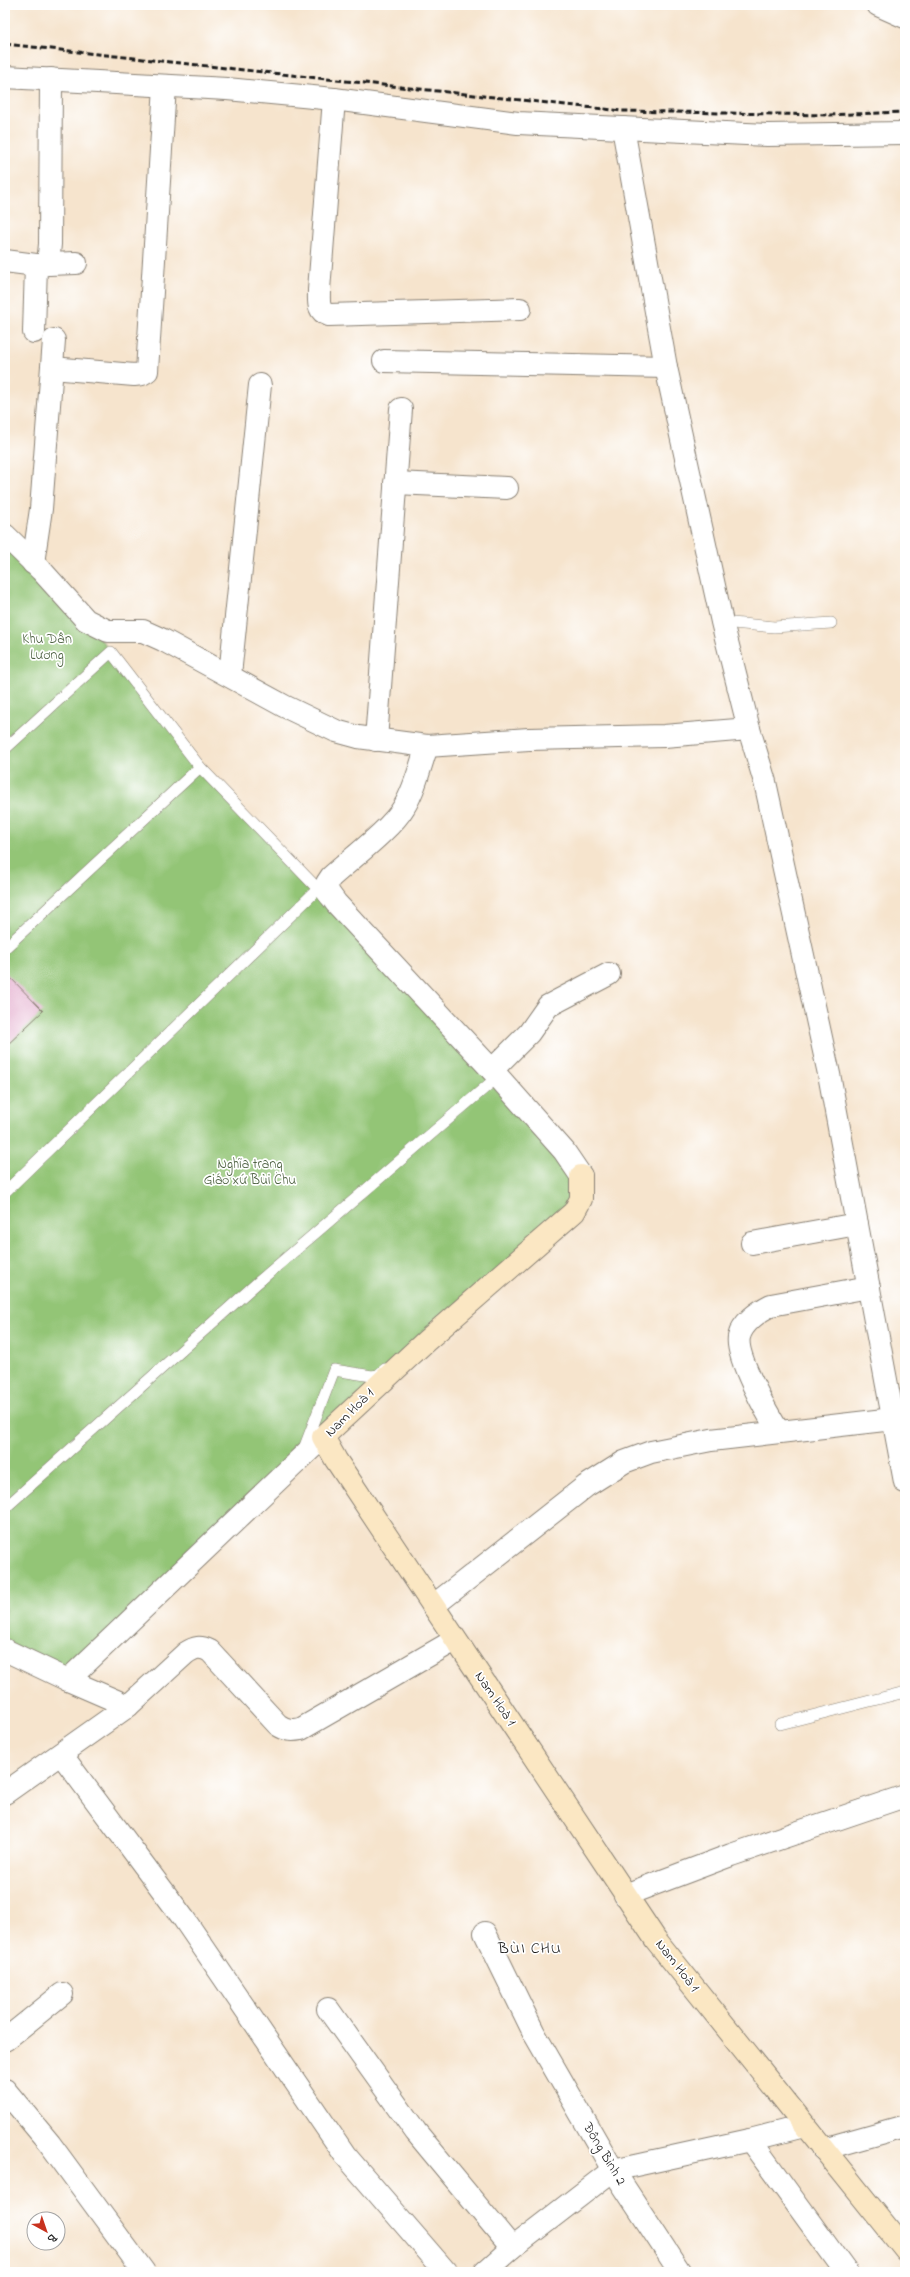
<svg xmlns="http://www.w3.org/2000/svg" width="910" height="2277" font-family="'Indie Flower',sans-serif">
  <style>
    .green { fill: #93c576; stroke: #587049 }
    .building { fill: #e2a8ca }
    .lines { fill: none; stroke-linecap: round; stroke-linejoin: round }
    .lane-casing { stroke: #898074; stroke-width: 12 }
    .street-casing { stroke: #898074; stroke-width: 24 }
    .secondary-casing { stroke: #898074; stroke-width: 24 }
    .lane { stroke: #fff; stroke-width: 11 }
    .street { stroke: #fff; stroke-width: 22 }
    .secondary { stroke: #fbe7c3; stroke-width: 22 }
    .rail { stroke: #1c1c1c; stroke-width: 3; stroke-dasharray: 6 3; stroke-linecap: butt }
    .labels { text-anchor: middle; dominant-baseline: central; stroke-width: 3.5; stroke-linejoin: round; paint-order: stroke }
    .park-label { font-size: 14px; fill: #4c6040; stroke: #fff }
    .street-label { font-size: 14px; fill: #1c1c1c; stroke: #fff }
    .quarter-label { font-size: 16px; letter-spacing: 1px; fill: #1c1c1c; stroke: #fff }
  </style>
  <rect width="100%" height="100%" fill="#fff"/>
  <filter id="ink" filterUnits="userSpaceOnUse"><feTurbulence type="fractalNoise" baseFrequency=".025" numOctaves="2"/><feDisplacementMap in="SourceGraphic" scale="8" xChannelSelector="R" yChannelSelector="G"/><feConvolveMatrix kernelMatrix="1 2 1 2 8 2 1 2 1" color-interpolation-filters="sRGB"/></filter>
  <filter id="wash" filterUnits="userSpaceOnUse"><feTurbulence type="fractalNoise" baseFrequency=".012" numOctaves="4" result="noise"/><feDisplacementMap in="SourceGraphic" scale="16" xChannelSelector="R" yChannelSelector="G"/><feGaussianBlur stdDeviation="0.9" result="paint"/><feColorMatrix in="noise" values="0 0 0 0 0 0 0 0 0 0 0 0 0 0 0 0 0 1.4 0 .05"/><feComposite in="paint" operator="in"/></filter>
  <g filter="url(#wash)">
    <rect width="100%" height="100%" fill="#f6e4cd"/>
    <path class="green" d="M 5,543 L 86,620 L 205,773 L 581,1176 L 574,1212 L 68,1680 L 5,1650 Z"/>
    <g id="blocks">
      <path class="building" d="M 5,972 L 43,1011 L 5,1047 Z"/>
    </g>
  </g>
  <g filter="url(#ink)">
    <use href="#blocks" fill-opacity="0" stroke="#898074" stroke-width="1"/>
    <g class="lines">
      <g class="lane-casing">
        <g id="lane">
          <path d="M 722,622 L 774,627 L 831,623"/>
          <path d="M 5,749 L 111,652 L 200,767"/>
          <path d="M 5,948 L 200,767 L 318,889"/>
          <path d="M 5,1192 L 318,889 L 326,899"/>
          <path d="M 305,1446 L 334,1370 L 372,1376 L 378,1375 L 385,1369"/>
          <path d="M 5,1508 L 256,1284 L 494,1080"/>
          <path d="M 780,1724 L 905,1692"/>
        </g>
      </g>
      <g class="street-casing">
        <g id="street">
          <path d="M 878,5 L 905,17"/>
          <path d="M 5,77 L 227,89 L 334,99 L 518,123 L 767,135 L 905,133"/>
          <path d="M 334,99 L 319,290 C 319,302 317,311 329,315 L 520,309"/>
          <path d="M 623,128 L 666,367 L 722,622 L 749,729"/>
          <path d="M 5,261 L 36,265 L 48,264 L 50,244 L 51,79"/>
          <path d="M 48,264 L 76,263"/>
          <path d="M 34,332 L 36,265"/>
          <path d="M 384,361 L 666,367"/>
          <path d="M 52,368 L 134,375 L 142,374 L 147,371 L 165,86"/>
          <path d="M 395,483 L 507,488"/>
          <path d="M 5,535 L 41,570 L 86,620 L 108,631 L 143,631 L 163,640 L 284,706 L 336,731 L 358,737 L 427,746 L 529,739 L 664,736 L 749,729 L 765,782 L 829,1074 L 905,1482"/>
          <path d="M 33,563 L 41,509 L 54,340"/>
          <path d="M 230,675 L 260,385"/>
          <path d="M 376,740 L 401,409"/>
          <path d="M 427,746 C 420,767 415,789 404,807 C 392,828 351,859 331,877 L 327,883 L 328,892 L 336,903 L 492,1070 L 564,1151 L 581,1176"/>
          <path d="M 492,1070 L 529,1033 L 548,1006 L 609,974"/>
          <path d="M 752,1243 L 857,1224"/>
          <path d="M 779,1432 C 768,1415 735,1356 739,1337 C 742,1323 759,1311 771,1305 L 869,1287"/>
          <path d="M 433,1606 L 586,1486 L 624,1462 L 651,1452 L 711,1440 L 893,1419"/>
          <path d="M 5,1650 L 68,1680 L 323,1437"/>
          <path d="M 68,1680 L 128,1706 L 186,1653 C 195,1647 200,1646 210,1651 L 278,1725 C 286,1730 291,1731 301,1729 L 455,1640"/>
          <path d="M 61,1754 L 184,1919 L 345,2155 L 446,2272"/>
          <path d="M 5,1793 L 128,1706"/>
          <path d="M 625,1895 L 731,1855 L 905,1796"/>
          <path d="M 485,1933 L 534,2033 L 613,2170 L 680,2272"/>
          <path d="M 328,2009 L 416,2132 L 512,2248 L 613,2170 L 750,2140 L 804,2126"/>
          <path d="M 5,2040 L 62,1994"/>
          <path d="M 5,2090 L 50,2144 L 144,2272"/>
          <path d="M 750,2140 L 846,2272"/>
          <path d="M 823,2149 L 905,2126"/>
          <path d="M 485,2272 L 512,2248"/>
        </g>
      </g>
      <g class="secondary-casing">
        <path id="secondary" d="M 581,1176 L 581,1199 L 574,1212 L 426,1341 L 323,1437 L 336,1460 L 656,1940 L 905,2250"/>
      </g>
      <use href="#lane" class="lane"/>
      <use href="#street" class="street"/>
      <use href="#secondary" class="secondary"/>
      <path class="rail" d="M 5,44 L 622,111 L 827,115 L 905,112"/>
    </g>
  </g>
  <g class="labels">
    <g class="park-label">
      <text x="47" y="639">Khu Dân<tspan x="47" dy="16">Lương</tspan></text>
      <text x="250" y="1164">Nghĩa trang<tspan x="250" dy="16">Giáo xứ Bùi Chu</tspan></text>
    </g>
    <g class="street-label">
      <text transform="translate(350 1413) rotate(-45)">Nam Hoà 1</text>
      <text transform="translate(495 1699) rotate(56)">Nam Hoà 1</text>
      <text transform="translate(677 1966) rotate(52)">Nam Hoà 1</text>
      <text transform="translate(604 2154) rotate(59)">Đông Bình 2</text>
    </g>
    <g class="quarter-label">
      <text x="530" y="1949">BÙI CHU</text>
    </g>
  </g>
  <rect width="910" height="2277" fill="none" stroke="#fff" stroke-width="20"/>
  <g transform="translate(46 2231) rotate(140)"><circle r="19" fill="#ffffff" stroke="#a4a4a4"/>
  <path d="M0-3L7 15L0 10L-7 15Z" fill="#c8321e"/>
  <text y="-6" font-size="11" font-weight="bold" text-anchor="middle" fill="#1c1c1c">B</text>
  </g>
</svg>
